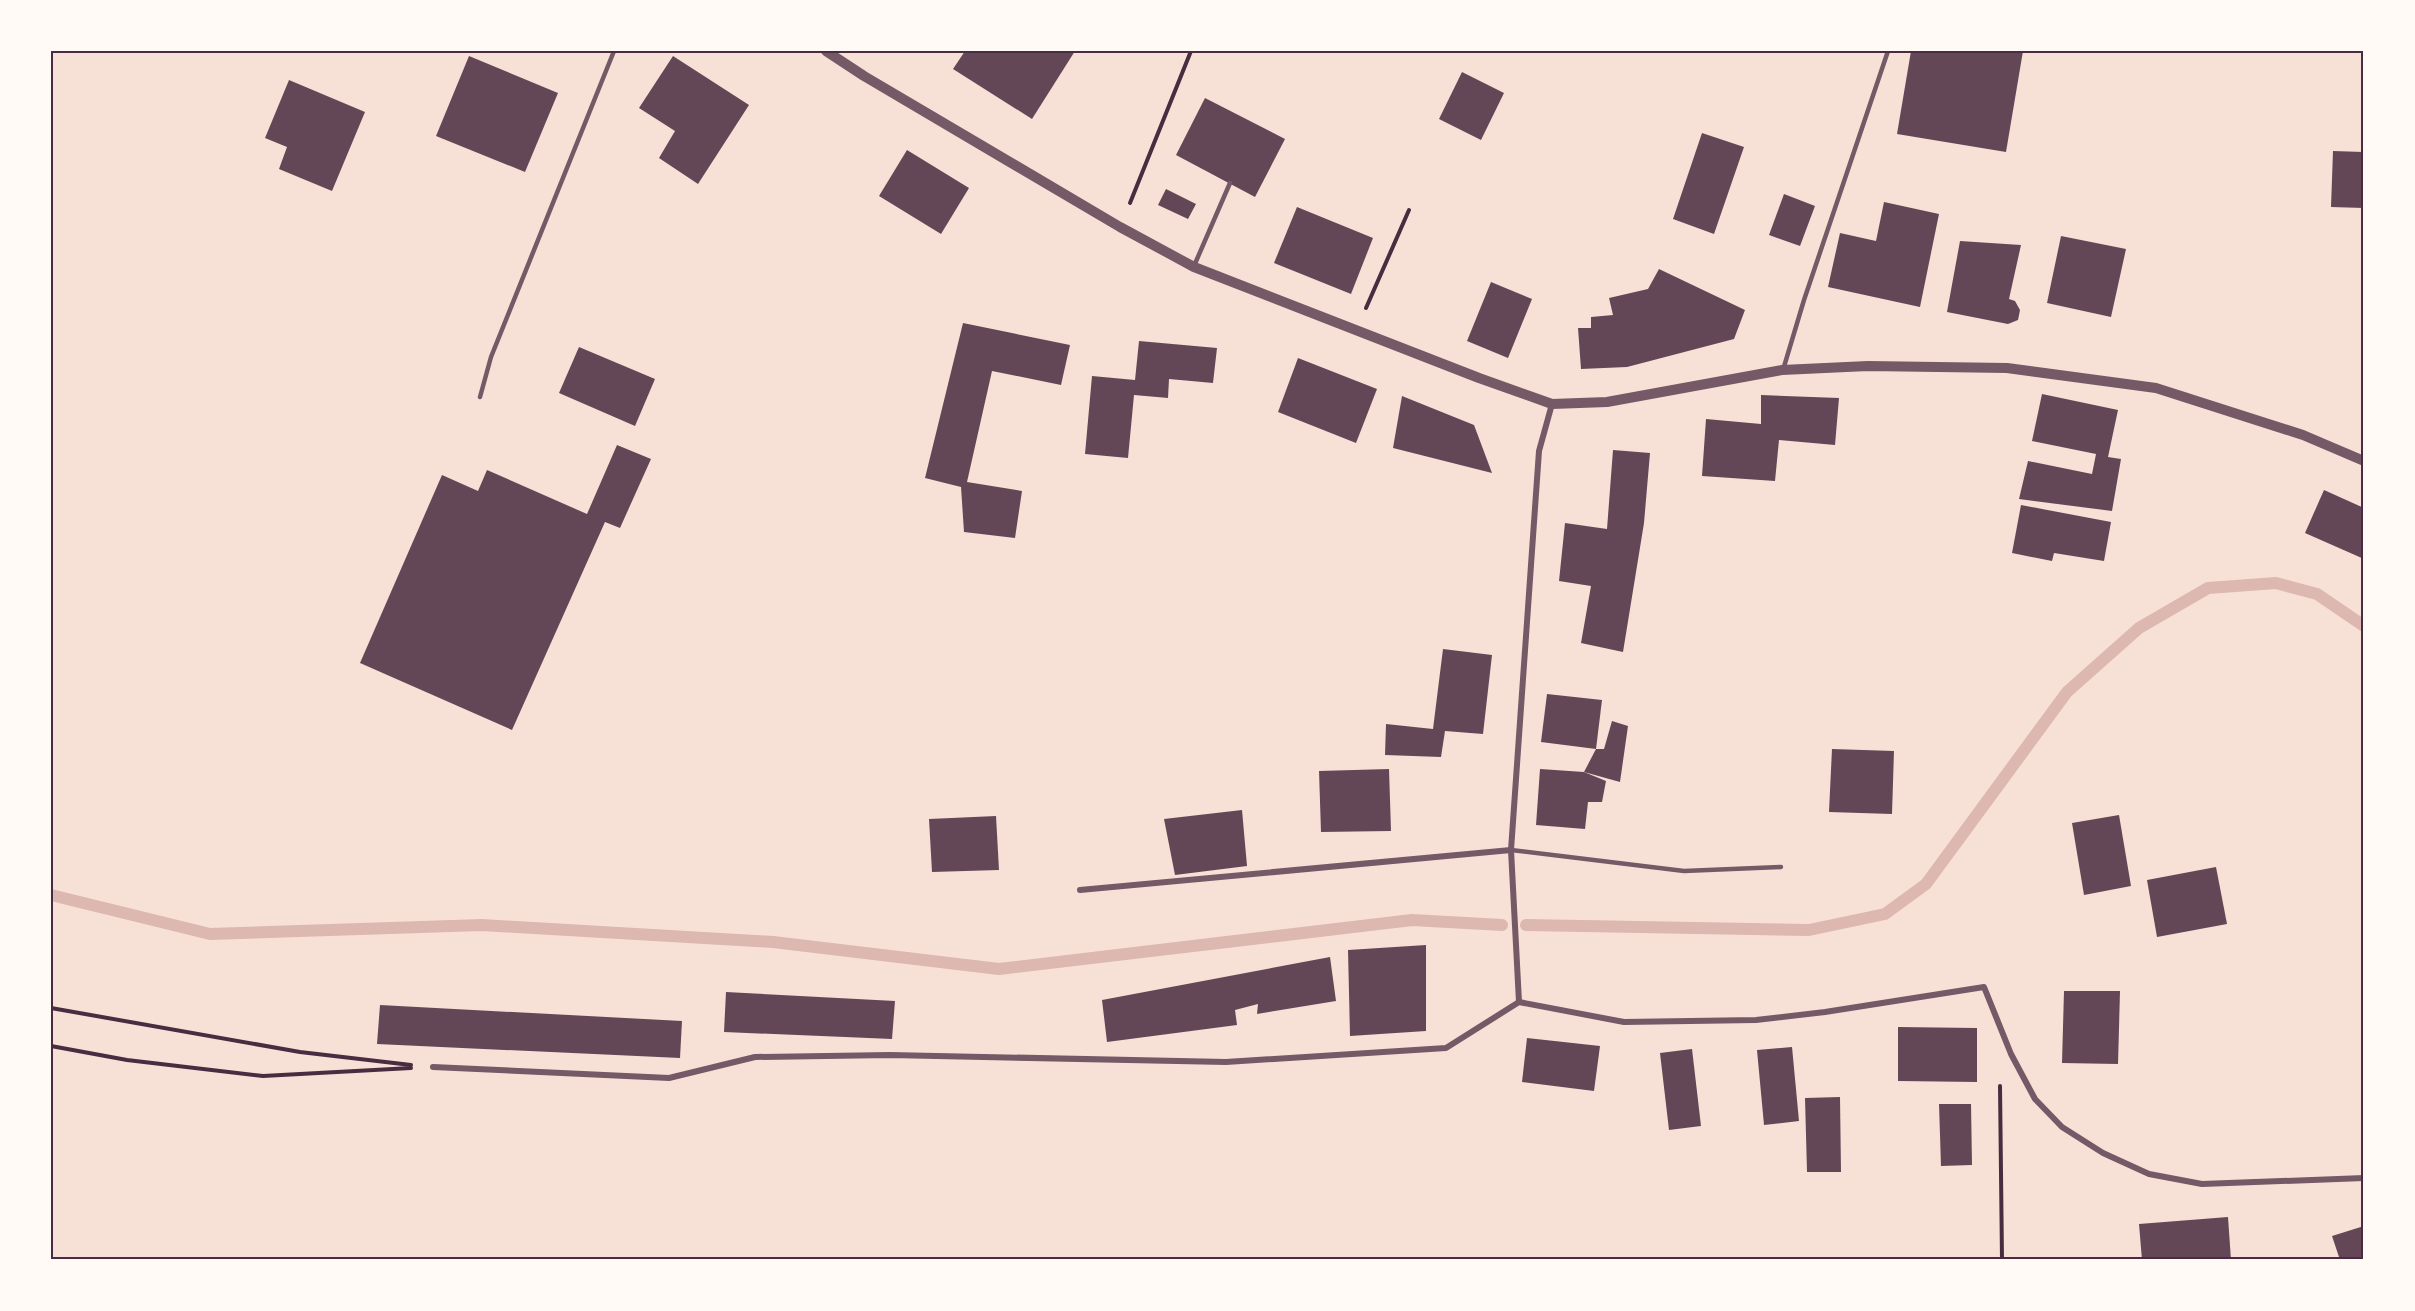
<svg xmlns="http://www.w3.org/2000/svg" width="2415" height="1311" font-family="'Libre Baskerville',serif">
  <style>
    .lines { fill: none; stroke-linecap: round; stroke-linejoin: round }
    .stream { stroke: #dcb8b0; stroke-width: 12 }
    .building { fill: #644757 }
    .path { stroke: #4a2c40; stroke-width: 4 }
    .service { stroke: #755966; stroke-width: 4.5 }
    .minor { stroke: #755966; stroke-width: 6 }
    .tertiary { stroke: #755966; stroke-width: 10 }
    .neatline { fill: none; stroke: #4a2c40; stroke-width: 2 }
  </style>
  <rect width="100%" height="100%" fill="#f7e1d7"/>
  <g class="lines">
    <g class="stream">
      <path d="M 51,895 L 210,934 L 482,925 L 773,942 L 999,969 L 1412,920 L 1502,925"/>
      <path d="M 1526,925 L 1809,930 L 1885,914 L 1926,884 L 2067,692 L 2139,628 L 2208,588 L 2276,583 L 2317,594 L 2364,626"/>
    </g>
  </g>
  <g class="building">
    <path d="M 965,51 L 1075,51 L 1032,119 L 953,69 Z"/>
    <path d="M 1911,51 L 2023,51 L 2006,152 L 1897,134 Z"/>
    <path d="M 469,56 L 558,93 L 525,172 L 436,136 Z"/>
    <path d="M 673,56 L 749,105 L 698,184 L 659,158 L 675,131 L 639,108 Z"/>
    <path d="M 1462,72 L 1504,93 L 1481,140 L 1439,119 Z"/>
    <path d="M 289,80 L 365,112 L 332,191 L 279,169 L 287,147 L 265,138 Z"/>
    <path d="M 1205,98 L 1285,139 L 1255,197 L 1176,155 Z"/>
    <path d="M 1702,133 L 1744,147 L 1714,234 L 1673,219 Z"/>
    <path d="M 907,150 L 969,188 L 941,234 L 879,196 Z"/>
    <path d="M 2333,151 L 2364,152 L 2364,208 L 2331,207 Z"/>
    <path d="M 1166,189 L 1196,204 L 1188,219 L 1158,205 Z"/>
    <path d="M 1784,194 L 1815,206 L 1800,246 L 1769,235 Z"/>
    <path d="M 1884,202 L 1939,214 L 1920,307 L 1828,287 L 1840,233 L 1876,241 Z"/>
    <path d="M 1297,207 L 1373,238 L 1351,294 L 1274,263 Z"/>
    <path d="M 2061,236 L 2126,249 L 2111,317 L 2047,303 Z"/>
    <path d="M 1960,241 L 2021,245 L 2009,299 L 2015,301 L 2020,310 L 2018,320 L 2008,324 L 1947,312 Z"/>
    <path d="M 1659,269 L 1745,310 L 1734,339 L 1627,367 L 1581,369 L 1578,328 L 1591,328 L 1591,317 L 1613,315 L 1609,298 L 1648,289 Z"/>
    <path d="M 1491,282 L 1532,299 L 1508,358 L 1467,341 Z"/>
    <path d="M 963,323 L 1070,345 L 1061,385 L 992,371 L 967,482 L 1022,491 L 1015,538 L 964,532 L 961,487 L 925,478 Z"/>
    <path d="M 1139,341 L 1217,348 L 1213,383 L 1169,379 L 1168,398 L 1134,395 L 1128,458 L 1085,454 L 1092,376 L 1135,380 Z"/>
    <path d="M 579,347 L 655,379 L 635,426 L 559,393 Z"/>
    <path d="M 1298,358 L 1377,389 L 1356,443 L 1278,412 Z"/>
    <path d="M 2042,394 L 2118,410 L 2108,457 L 2121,459 L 2112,511 L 2019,499 L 2028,461 L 2092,474 L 2096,454 L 2032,441 Z"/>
    <path d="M 1761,395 L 1839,398 L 1835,445 L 1779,440 L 1775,481 L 1702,476 L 1706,419 L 1761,424 Z"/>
    <path d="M 1402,396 L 1474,425 L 1492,473 L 1393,448 Z"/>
    <path d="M 617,445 L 651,459 L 620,528 L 605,522 L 512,730 L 360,663 L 442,475 L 478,491 L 487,470 L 587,514 Z"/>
    <path d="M 1613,450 L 1650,453 L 1644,523 L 1623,652 L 1581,643 L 1591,586 L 1559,581 L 1565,523 L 1607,529 Z"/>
    <path d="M 2324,490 L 2364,508 L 2364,559 L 2305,533 Z"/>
    <path d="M 2021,505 L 2111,522 L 2104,561 L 2054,553 L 2052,561 L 2012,553 Z"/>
    <path d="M 1443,649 L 1492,655 L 1483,734 L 1445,731 L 1441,757 L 1385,755 L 1386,724 L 1433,729 Z"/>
    <path d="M 1547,694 L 1602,700 L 1596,749 L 1541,742 Z"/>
    <path d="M 1612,721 L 1628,726 L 1620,782 L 1584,772 L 1596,749 L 1604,749 Z"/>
    <path d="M 1832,749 L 1894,751 L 1892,814 L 1829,812 Z"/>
    <path d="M 1389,769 L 1391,831 L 1321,832 L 1319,771 Z"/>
    <path d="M 1540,769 L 1584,772 L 1606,781 L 1602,802 L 1588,802 L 1585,829 L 1536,825 Z"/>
    <path d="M 1242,810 L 1247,866 L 1175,875 L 1164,819 Z"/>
    <path d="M 2119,815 L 2131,886 L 2084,895 L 2072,823 Z"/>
    <path d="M 996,816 L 999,870 L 932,872 L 929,819 Z"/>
    <path d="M 2216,867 L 2227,924 L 2157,937 L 2147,880 Z"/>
    <path d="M 1426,945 L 1426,1031 L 1350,1036 L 1348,950 Z"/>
    <path d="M 1330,957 L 1336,1001 L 1257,1014 L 1258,1004 L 1235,1010 L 1237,1025 L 1107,1042 L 1102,1000 Z"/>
    <path d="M 2064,991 L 2120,991 L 2118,1064 L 2062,1063 Z"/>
    <path d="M 726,992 L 895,1001 L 892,1039 L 724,1032 Z"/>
    <path d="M 380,1005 L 682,1021 L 680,1058 L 377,1044 Z"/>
    <path d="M 1898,1027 L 1977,1028 L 1977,1082 L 1898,1081 Z"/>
    <path d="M 1527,1038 L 1600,1046 L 1594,1091 L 1522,1082 Z"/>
    <path d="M 1792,1047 L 1799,1121 L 1764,1125 L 1757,1050 Z"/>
    <path d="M 1692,1049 L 1701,1126 L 1669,1130 L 1660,1053 Z"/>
    <path d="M 1840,1097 L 1841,1172 L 1807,1172 L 1805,1098 Z"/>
    <path d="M 1939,1104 L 1971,1104 L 1972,1165 L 1941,1166 Z"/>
    <path d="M 2228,1217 L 2231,1260 L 2142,1260 L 2139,1224 Z"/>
    <path d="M 2364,1226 L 2364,1260 L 2340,1260 L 2332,1236 Z"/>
  </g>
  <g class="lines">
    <g class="path">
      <path d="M 1130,203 L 1191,51"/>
      <path d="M 1366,308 L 1409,210"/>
      <path d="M 51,1008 L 300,1052 L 411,1065"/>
      <path d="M 51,1046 L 127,1060 L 263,1076 L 411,1068"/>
      <path d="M 2000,1086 L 2002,1260"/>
    </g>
    <g class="service">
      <path d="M 1194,266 L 1230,183"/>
      <path d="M 1783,370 L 1804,300 L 1888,51"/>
      <path d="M 480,397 L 491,357 L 614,51"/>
      <path d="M 1511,850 L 1684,871 L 1781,867"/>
    </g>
    <g class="minor">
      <path d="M 1080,890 L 1511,850"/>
      <path d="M 1519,1002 L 1511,850 L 1539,451 L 1552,404"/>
      <path d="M 433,1067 L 669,1078 L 755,1057 L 890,1055 L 1226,1062 L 1446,1048 L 1519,1002 L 1624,1022 L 1756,1020 L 1825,1012 L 1984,987 L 2011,1054 L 2035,1099 L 2062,1127 L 2103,1153 L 2149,1174 L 2202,1184 L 2364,1178"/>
    </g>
    <path class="tertiary" d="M 826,51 L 864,76 L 1120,227 L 1194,267 L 1479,378 L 1552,404 L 1607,402 L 1782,370 L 1868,366 L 2007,368 L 2156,388 L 2303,435 L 2364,461"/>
  </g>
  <rect width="2415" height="1311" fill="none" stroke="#fffaf5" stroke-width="105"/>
  <rect x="52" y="52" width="2310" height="1206" class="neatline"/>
</svg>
